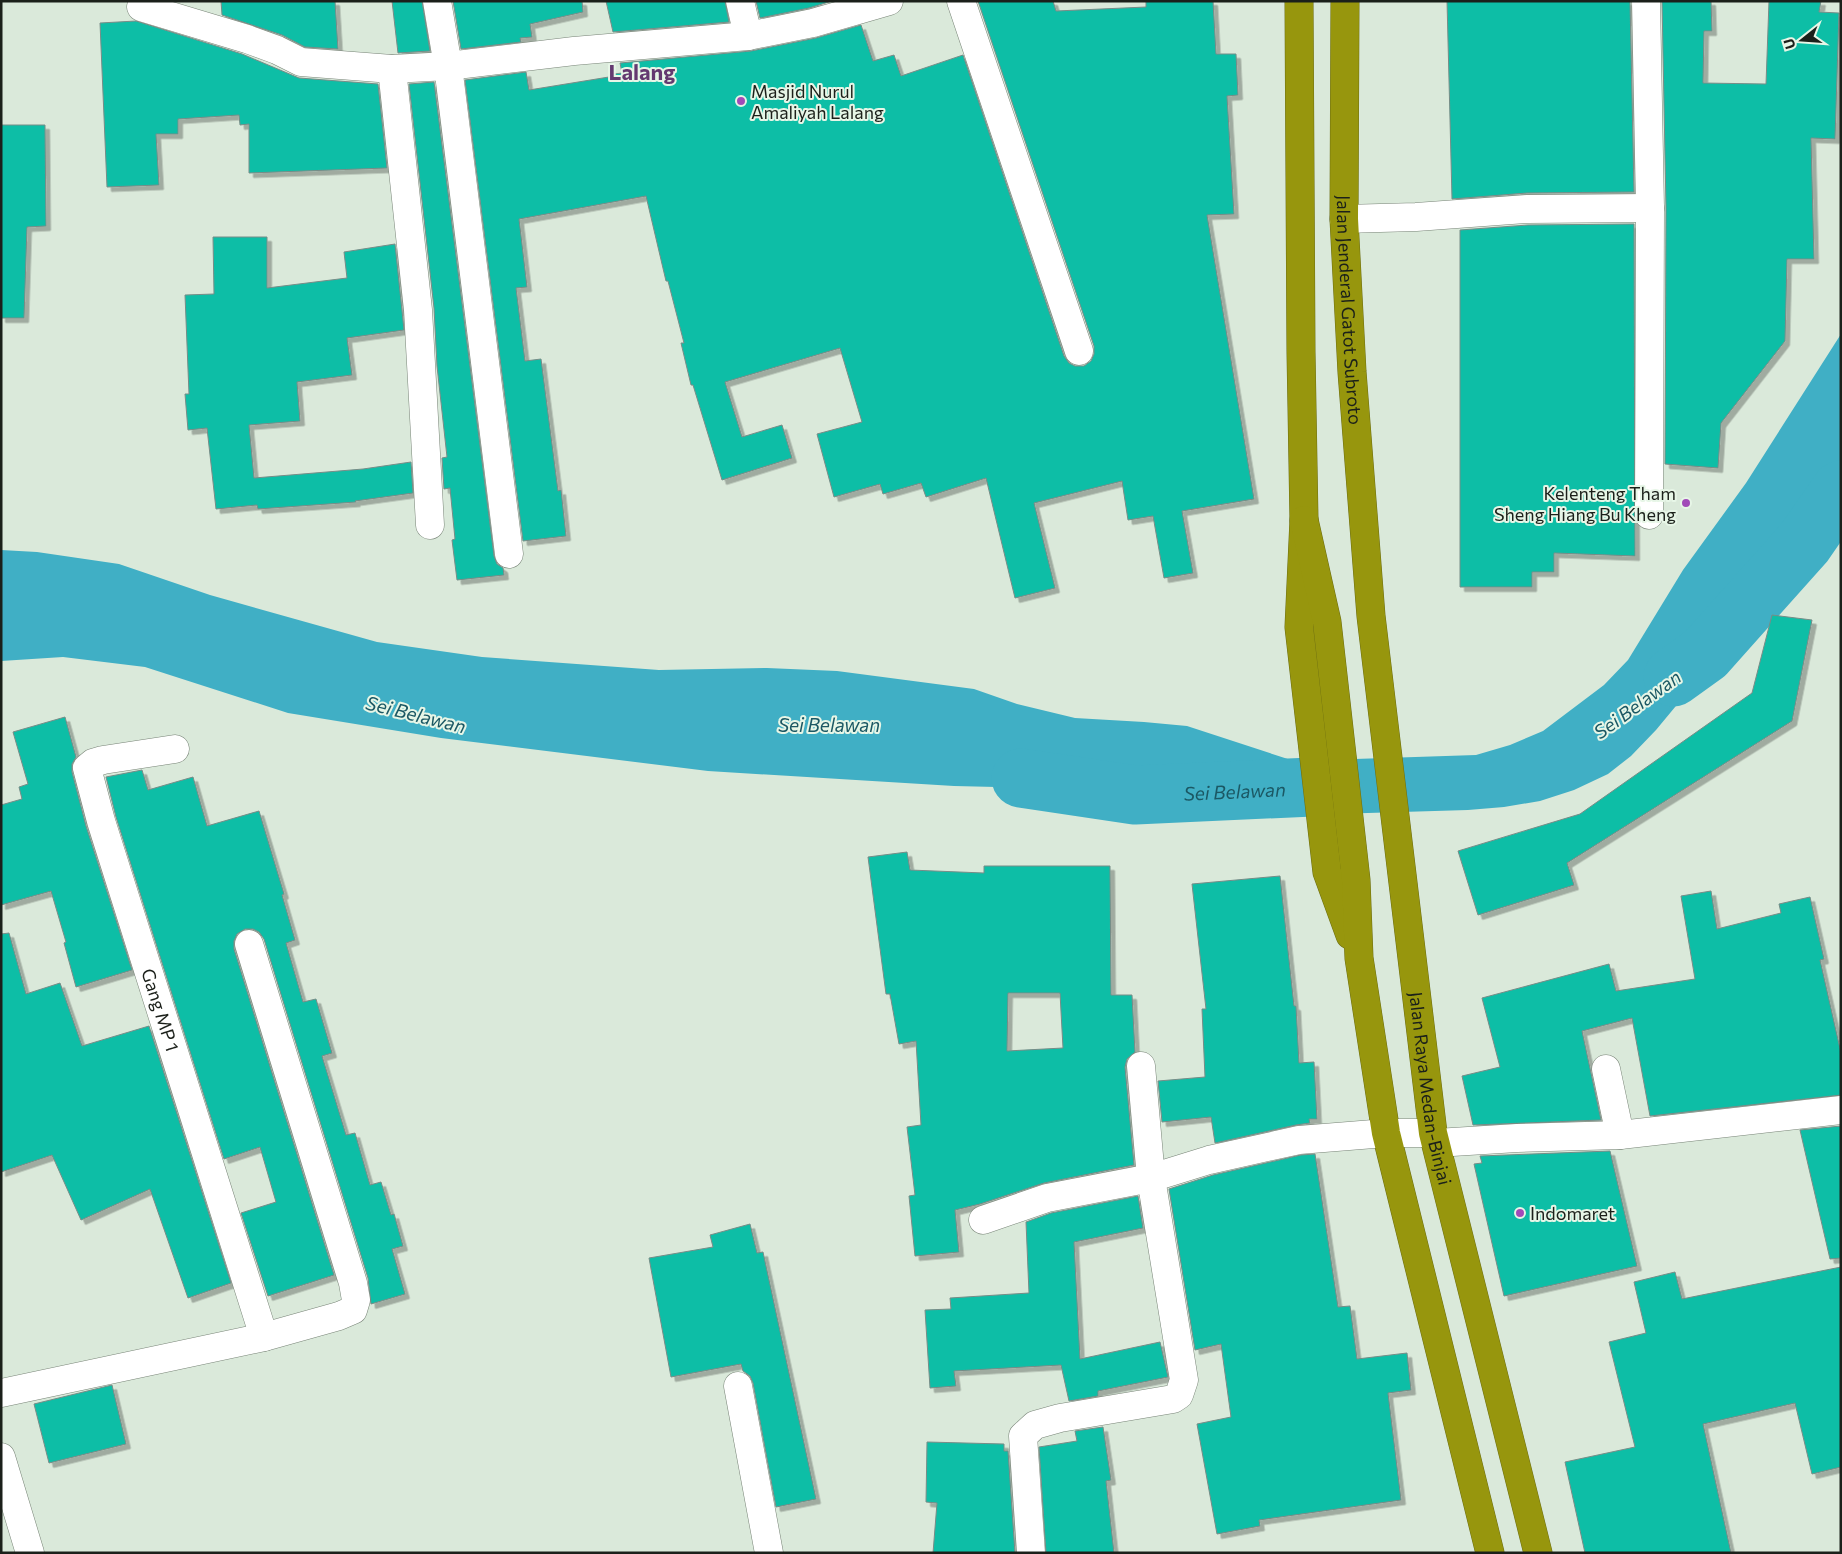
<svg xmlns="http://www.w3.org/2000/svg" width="1842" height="1554" font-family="Commissioner,sans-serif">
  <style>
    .water { fill: #40afc5 }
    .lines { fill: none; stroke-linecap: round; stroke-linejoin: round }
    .river { stroke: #40afc5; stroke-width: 59 }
    .building { fill: #11bea6; stroke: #778c87; fill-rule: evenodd; filter: url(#shadow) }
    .minor-casing { stroke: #788477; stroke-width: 29 }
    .highway-casing { stroke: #6c6d12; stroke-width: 29 }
    .minor { stroke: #fff; stroke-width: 28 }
    .highway { stroke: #97960d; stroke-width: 28 }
    .poi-dot { fill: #a14bb8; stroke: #e7f6e7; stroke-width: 2 }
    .labels { text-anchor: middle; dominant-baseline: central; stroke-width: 4; stroke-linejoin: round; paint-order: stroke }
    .poi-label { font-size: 18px; fill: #1b201a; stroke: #e7f6e7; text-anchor: start }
    .street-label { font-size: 18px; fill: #1b201a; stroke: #e7f6e7 }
    .water-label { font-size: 19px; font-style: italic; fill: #1b5864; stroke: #e7f6e7 }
    .district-label { font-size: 22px; font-weight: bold; fill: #643970; stroke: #e7f6e7 }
  </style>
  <defs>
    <filter id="shadow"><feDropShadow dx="4.5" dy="4.5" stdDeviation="0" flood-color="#0004"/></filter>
  </defs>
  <rect width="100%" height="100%" fill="#dae9da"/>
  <path class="water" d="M 1841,334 L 1841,470 L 1775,556 L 1746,600 L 1720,646 L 1690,689 L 1656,730 L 1631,756 L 1608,774 L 1574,790 L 1540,801 L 1504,807 L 1468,810 L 1301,815 L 1234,781 L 1113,790 L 954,786 L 708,771 L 441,738 L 288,713 L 145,667 L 63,657 L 1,661 L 1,550 L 37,552 L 119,564 L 210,595 L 377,642 L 482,657 L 659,670 L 767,668 L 837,671 L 974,689 L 1017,704 L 1075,718 L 1144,722 L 1187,726 L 1294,761 L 1476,755 L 1510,745 L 1543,731 L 1604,685 L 1628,660 L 1683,570 L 1746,483 Z"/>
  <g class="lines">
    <g class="river">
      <path d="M 1673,677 L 1705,654 L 1804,543 L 1841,490"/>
      <path id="s1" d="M 1021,778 L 1135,795 L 1312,787 L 1331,784"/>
    </g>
  </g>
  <g class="building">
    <path d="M 221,1 L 335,1 L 338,49 L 305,47 L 282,35 L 222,15 Z"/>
    <path d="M 392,1 L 422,1 L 430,51 L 398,53 Z"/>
    <path d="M 453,1 L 582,1 L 583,12 L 530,24 L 532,37 L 520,38 L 521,42 L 461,49 Z"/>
    <path d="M 606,1 L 725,1 L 729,22 L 613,32 Z"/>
    <path d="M 756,1 L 832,1 L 809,8 L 760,18 Z"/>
    <path d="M 978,1 L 1053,1 L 1056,11 L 1146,7 L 1146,1 L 1213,1 L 1216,54 L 1236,54 L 1238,95 L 1227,96 L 1234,214 L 1207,215 L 1254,499 L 1182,511 L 1193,573 L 1164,578 L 1153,516 L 1128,520 L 1122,481 L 1034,503 L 1055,588 L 1015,598 L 986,478 L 926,497 L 921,483 L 883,494 L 880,484 L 834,497 L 817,434 L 862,422 L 840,348 L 725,382 L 742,437 L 782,425 L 792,458 L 722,480 L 693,385 L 691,385 L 681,343 L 684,343 L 668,281 L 666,281 L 646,196 L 519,219 L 527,287 L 516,288 L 525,361 L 541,359 L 558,491 L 561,490 L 566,536 L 523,541 L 465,80 L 526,72 L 529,90 L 615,76 L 614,74 L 622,73 L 620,63 L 751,51 L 816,38 L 861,25 L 873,61 L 894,55 L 901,76 L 963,55 L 1064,356 L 1069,363 L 1075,366 L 1084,366 L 1091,361 L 1094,354 L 1094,346 Z"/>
    <path d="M 1447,1 L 1630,1 L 1634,192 L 1527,193 L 1452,199 Z"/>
    <path d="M 1662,1 L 1711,1 L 1712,31 L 1704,31 L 1703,83 L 1766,84 L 1769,1 L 1821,1 L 1819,12 L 1839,13 L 1835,139 L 1811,138 L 1814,259 L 1787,259 L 1785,341 L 1721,423 L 1718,468 L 1665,464 L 1666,208 Z"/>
    <path d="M 136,21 L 242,54 L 299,78 L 378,84 L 387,168 L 249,173 L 249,124 L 240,125 L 239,115 L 178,119 L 178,134 L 156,134 L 159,185 L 107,187 L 100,23 Z"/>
    <path d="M 434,82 L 494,556 L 497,564 L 503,568 L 504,575 L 457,580 L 452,540 L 455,539 L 450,488 L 444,489 L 442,458 L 447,457 L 437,366 L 434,308 L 409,84 Z"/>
    <path d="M 1,125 L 45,125 L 46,226 L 27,227 L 24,318 L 1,318 Z"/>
    <path d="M 1634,224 L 1635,556 L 1554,553 L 1554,572 L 1532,572 L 1532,587 L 1460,587 L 1460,230 L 1528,225 Z"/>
    <path d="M 213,237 L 267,237 L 267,288 L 347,278 L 344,252 L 395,244 L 404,330 L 347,338 L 352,375 L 297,382 L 300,421 L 249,425 L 254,478 L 363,469 L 411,462 L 413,493 L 355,501 L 356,502 L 258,509 L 257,505 L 216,509 L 207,428 L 188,430 L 185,394 L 189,394 L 185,295 L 214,294 Z"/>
    <path d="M 1772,615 L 1812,620 L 1792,721 L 1567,863 L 1574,885 L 1478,915 L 1458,851 L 1580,814 L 1752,693 Z"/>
    <path d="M 65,717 L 76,757 L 72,764 L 72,772 L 86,826 L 132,970 L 76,987 L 64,943 L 66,942 L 51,891 L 1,905 L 1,805 L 22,799 L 19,787 L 28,784 L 13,732 Z"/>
    <path d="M 142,770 L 148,790 L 193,777 L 207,826 L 259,811 L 284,894 L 282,895 L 295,940 L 286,943 L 303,1002 L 316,999 L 332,1053 L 322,1056 L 346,1135 L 355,1133 L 370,1185 L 381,1182 L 391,1215 L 394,1214 L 403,1246 L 392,1249 L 405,1294 L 371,1304 L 368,1278 L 264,939 L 259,932 L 253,929 L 245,929 L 237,934 L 234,941 L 234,949 L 334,1275 L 268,1296 L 241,1213 L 276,1202 L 260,1147 L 224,1159 L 116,817 L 106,777 Z"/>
    <path d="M 907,852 L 910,870 L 984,873 L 984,866 L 1110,866 L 1111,995 L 1132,995 L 1135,1052 L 1127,1059 L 1125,1067 L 1134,1165 L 1044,1183 L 980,1204 L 955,1210 L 959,1252 L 915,1256 L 909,1196 L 915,1195 L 907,1127 L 921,1125 L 916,1041 L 899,1044 L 890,994 L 886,994 L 868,857 ZM 1008,993 L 1060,993 L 1063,1048 L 1007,1051 Z"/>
    <path d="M 1280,876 L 1294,1006 L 1296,1006 L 1299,1063 L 1314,1062 L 1317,1119 L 1309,1119 L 1310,1123 L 1296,1125 L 1215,1143 L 1211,1117 L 1162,1122 L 1158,1081 L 1205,1077 L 1202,1009 L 1206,1009 L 1192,884 Z"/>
    <path d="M 1711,891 L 1717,929 L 1781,913 L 1779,904 L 1810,897 L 1824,959 L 1820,960 L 1841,1053 L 1841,1095 L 1650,1116 L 1632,1018 L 1582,1031 L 1601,1120 L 1473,1125 L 1462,1076 L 1500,1067 L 1482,998 L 1609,964 L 1616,991 L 1695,979 L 1681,896 Z"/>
    <path d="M 9,933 L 26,994 L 60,983 L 82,1046 L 149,1026 L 231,1283 L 188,1298 L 150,1189 L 81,1220 L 52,1155 L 1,1172 L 1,934 Z"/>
    <path d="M 1841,1126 L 1841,1258 L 1830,1259 L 1800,1130 Z"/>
    <path d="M 1610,1151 L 1637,1266 L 1504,1296 L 1474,1164 L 1482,1163 L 1480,1156 Z"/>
    <path d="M 1315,1154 L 1338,1307 L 1350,1306 L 1357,1359 L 1407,1353 L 1411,1390 L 1388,1393 L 1401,1500 L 1259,1520 L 1260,1526 L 1217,1534 L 1197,1424 L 1231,1417 L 1221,1344 L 1195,1350 L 1169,1189 L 1213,1175 L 1301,1155 Z"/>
    <path d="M 1138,1196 L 1143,1228 L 1074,1242 L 1080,1359 L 1160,1342 L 1168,1377 L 1098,1391 L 1098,1396 L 1069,1401 L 1061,1365 L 954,1371 L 956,1386 L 930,1388 L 925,1310 L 951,1309 L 950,1298 L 1029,1293 L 1026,1222 L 1051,1213 Z"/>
    <path d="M 750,1224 L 757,1253 L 763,1252 L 816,1499 L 776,1507 L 753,1383 L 750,1376 L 743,1371 L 741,1364 L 671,1377 L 649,1258 L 713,1247 L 710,1235 Z"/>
    <path d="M 1841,1267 L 1841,1467 L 1812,1474 L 1795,1403 L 1703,1424 L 1731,1553 L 1585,1553 L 1565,1462 L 1635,1447 L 1609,1342 L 1646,1333 L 1634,1282 L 1675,1272 L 1682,1299 Z"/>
    <path d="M 112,1385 L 126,1444 L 49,1463 L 34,1404 Z"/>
    <path d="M 1103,1427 L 1111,1480 L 1106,1481 L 1114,1553 L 1046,1553 L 1039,1447 L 1077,1441 L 1075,1431 Z"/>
    <path d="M 927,1442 L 1004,1444 L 1004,1451 L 1008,1451 L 1015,1553 L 933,1553 L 937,1503 L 926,1502 Z"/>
  </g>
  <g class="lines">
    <g class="minor-casing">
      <g id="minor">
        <path d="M 437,1 L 448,66 L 509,554"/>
        <path d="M 740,1 L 748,36"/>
        <path d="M 961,1 L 1079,351"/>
        <path d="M 1646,1 L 1650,208 L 1649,515"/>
        <path d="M 141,7 L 247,39 L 277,50 L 301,62 L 392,69 L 448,66 L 574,51 L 748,36 L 813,23 L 889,1"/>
        <path d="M 392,69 L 418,310 L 430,525"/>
        <path d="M 1344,219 L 1416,217 L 1527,209 L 1650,208"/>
        <path id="s2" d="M 175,749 L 103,760 L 93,763 L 87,768 L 101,821 L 264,1337"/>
        <path d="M 1606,1069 L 1620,1135"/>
        <path d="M 1436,1143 L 1517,1138 L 1620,1135 L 1841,1110"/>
        <path d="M 983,1220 L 1047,1198 L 1151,1178 L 1209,1160 L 1299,1140 L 1386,1133 L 1433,1133"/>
        <path d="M 738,1386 L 769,1553"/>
        <path d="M 1,1393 L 264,1337 L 339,1316 L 353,1310 L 356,1300 L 353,1283 L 249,944"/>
        <path d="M 1,1457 L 30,1553"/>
        <path d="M 1031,1553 L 1023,1436 L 1035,1425 L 1060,1418 L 1173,1399 L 1179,1395 L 1184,1380 L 1151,1178 L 1141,1066"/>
      </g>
    </g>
    <g class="highway-casing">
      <g id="highway">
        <path d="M 1299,1 L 1301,352 L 1304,520 L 1299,627 L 1327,872 L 1350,935"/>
        <path id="s3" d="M 1345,1 L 1344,219 L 1352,372 L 1371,616 L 1433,1133 L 1538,1553"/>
        <path d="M 1304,520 L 1327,622 L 1356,880 L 1359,958 L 1386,1133 L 1490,1553"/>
      </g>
    </g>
    <use href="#minor" class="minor"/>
    <use href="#highway" class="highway"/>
  </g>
  <g class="poi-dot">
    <circle cx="741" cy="101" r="5"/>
    <circle cx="1686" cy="503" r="5"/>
    <circle cx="1520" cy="1213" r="5"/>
  </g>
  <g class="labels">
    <g class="poi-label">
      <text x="751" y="91">Masjid Nurul<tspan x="751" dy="21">Amaliyah Lalang</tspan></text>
      <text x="1676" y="493" text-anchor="end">Kelenteng Tham<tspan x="1676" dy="21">Sheng Hiang Bu Kheng</tspan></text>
      <text x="1530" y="1213">Indomaret</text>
    </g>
    <g class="street-label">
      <text stroke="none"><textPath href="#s3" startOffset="309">Jalan Jenderal Gatot Subroto</textPath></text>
      <text stroke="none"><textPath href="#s2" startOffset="344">Gang MP 1</textPath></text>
      <text stroke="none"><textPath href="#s3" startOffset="1092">Jalan Raya Medan-Binjai</textPath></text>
    </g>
    <g class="water-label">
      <text transform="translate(1637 704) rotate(-36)">Sei Belawan</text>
      <text transform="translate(416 714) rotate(14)">Sei Belawan</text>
      <text x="829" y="724">Sei Belawan</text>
      <text stroke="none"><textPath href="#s1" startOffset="215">Sei Belawan</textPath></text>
    </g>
    <g class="district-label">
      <text x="642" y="71">Lalang</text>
    </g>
  </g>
  <rect width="1842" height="1554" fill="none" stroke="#1b201a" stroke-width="5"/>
  <g transform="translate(1802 40) rotate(253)" stroke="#e7f6e7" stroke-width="4" paint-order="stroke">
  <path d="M0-4L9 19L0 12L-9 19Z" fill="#1b201a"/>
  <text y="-8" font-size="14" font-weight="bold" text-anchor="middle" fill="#1b201a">U</text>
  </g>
</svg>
